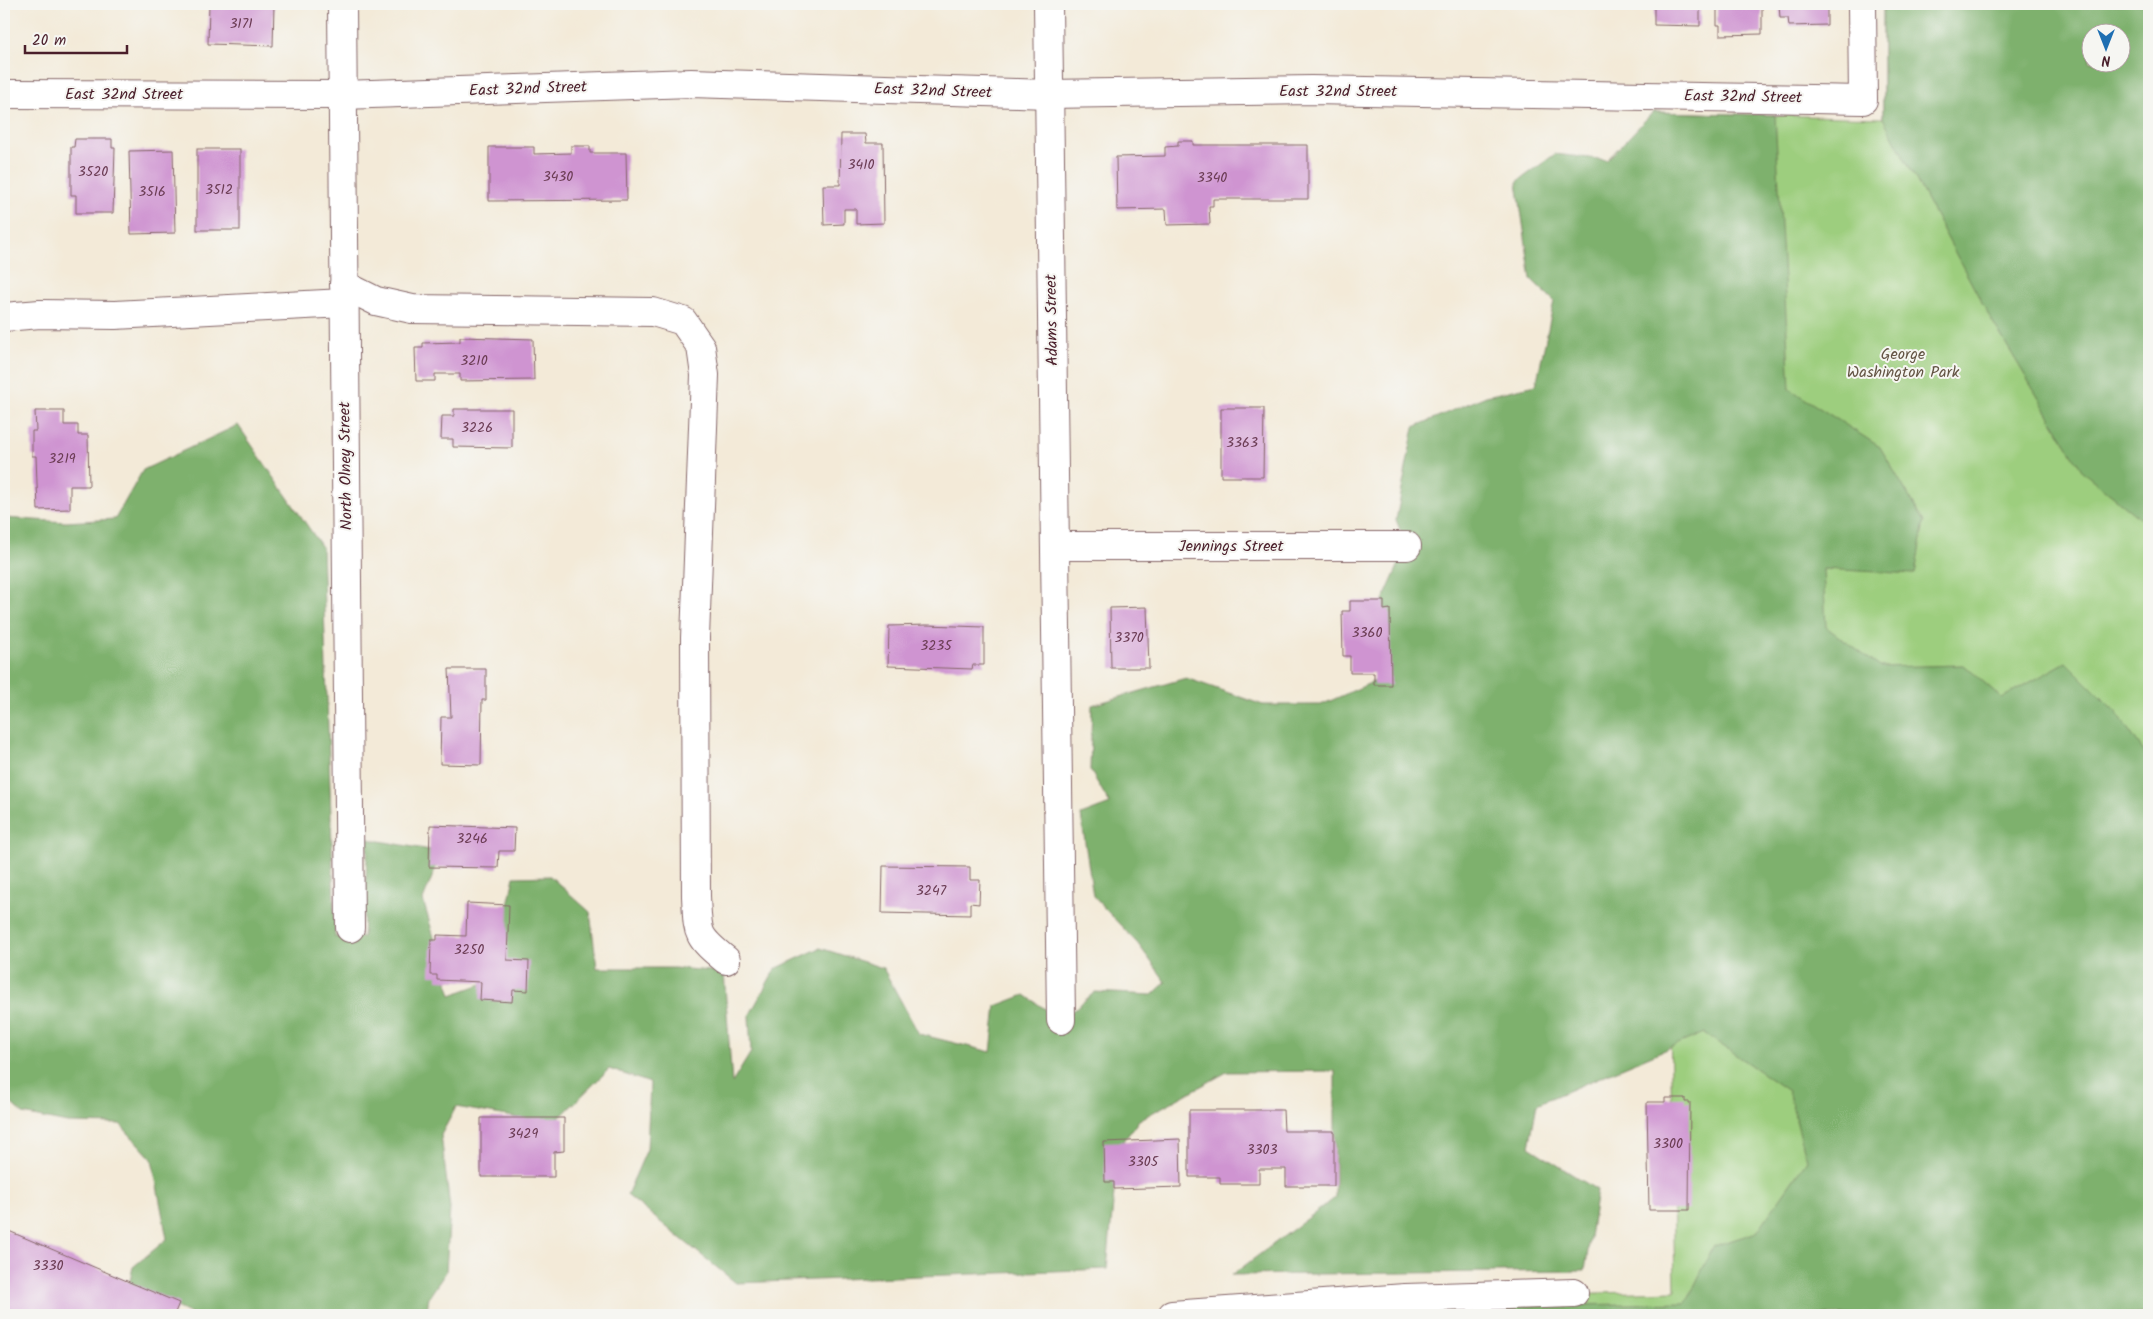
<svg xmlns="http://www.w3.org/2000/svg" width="2153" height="1319" font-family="Kalam,sans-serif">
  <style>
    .green { fill: #9dce7e; stroke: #747654; fill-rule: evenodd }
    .forest { fill: #7eb16d; stroke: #64684c; fill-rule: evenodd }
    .building { fill: #cf94d1 }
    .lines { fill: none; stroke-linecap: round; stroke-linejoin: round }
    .minor-casing { stroke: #856668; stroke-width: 30 }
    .minor { stroke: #fff; stroke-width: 28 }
    .labels { text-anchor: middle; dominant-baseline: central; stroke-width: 4; stroke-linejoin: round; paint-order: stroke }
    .number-label { font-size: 14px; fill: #6b3c54 }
    .street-label { font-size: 16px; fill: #4a1f2b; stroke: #f6f6f2 }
    .park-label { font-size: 16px; fill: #635444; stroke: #f6f6f2 }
  </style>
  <rect width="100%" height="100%" fill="#f6f6f2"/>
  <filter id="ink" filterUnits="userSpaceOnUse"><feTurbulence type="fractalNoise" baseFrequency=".02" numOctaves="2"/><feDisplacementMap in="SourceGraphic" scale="10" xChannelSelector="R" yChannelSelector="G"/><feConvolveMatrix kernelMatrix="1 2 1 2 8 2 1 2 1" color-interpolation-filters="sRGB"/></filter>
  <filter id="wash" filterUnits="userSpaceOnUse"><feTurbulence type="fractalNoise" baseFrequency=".0096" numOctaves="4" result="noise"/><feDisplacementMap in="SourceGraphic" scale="20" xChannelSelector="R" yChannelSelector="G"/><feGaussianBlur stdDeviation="1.12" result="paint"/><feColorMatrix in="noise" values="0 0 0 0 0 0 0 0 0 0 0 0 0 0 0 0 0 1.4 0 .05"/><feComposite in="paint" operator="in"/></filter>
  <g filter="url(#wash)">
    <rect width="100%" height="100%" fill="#f3ead8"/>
    <path class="green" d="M 1883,4 L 2149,4 L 2149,1315 L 1405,1315 L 1405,1298 L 1675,1291 L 1653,112 L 1883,118 ZM 2090,32 L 2120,32 L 2120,62 L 2090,62 Z"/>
    <g class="forest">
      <path d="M 1883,4 L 2149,4 L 2149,526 L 2083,472 L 1988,314 L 1883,118 ZM 2090,32 L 2120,32 L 2120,62 L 2090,62 Z"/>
      <path d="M 1653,112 L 1775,115 L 1790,389 L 1880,447 L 1924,522 L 1915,574 L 1823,569 L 1826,627 L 1880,667 L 1964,665 L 2002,698 L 2066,662 L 2116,712 L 2149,759 L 2149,800 L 2144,802 L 2146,834 L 2143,910 L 2149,922 L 2149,1315 L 1173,1315 L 1171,1312 L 1686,1303 L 1714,1246 L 1757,1232 L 1807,1160 L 1788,1091 L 1704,1033 L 1537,1104 L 1529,1147 L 1597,1190 L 1585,1271 L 1232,1275 L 1335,1198 L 1335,1071 L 1227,1072 L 1139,1120 L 1118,1149 L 1107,1269 L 736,1283 L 627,1195 L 647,1149 L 650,1083 L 609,1069 L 553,1124 L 456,1107 L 441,1135 L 450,1208 L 446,1272 L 429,1297 L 426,1315 L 193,1315 L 129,1285 L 133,1267 L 167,1239 L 152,1159 L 120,1124 L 67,1123 L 23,1114 L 4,1097 L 4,518 L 66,522 L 115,519 L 143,470 L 238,425 L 322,547 L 335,937 L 363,937 L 368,839 L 442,852 L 423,900 L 451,995 L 492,980 L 514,877 L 550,876 L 590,912 L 597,968 L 674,968 L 724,972 L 732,1083 L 751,1052 L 749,1016 L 775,969 L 820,948 L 883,968 L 919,1034 L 991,1052 L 996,1006 L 1025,995 L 1061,1020 L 1095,992 L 1152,995 L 1166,982 L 1138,944 L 1093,896 L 1081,815 L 1110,804 L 1090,770 L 1092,705 L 1186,678 L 1263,705 L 1321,705 L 1375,681 L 1380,607 L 1407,546 L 1396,520 L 1414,427 L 1486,396 L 1536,385 L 1554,301 L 1531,279 L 1517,182 L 1555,154 L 1607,160 Z"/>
    </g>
    <g id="blocks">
      <g class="building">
        <path d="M 209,4 L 274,4 L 273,46 L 208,44 Z"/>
        <path d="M 873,4 L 910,4 L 909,7 L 873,6 Z"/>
        <path d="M 1586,4 L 1700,4 L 1700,26 L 1654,25 L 1654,7 L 1586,8 Z"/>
        <path d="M 1717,4 L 1762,4 L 1762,34 L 1720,35 L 1720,25 L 1717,25 Z"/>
        <path d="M 1779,4 L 1827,4 L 1827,25 L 1789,26 L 1788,18 L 1780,18 Z"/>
        <path d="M 841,134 L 865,134 L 866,143 L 883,143 L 884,223 L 856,224 L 856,209 L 844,209 L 844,224 L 824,225 L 823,185 L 840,185 Z"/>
        <path d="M 75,139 L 112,139 L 112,148 L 115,148 L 113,213 L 76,213 L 76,195 L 71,195 L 71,147 L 74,147 Z"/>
        <path d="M 1178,141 L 1193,141 L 1193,145 L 1308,145 L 1308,199 L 1213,199 L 1213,206 L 1209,206 L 1210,224 L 1167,225 L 1166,209 L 1117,210 L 1116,157 L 1165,156 L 1165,147 L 1178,146 Z"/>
        <path d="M 571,146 L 590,146 L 590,153 L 626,153 L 627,200 L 489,201 L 489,147 L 534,147 L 534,154 L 571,153 Z"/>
        <rect x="197" y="149" width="43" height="81"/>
        <path d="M 173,150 L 175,233 L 131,234 L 129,151 Z"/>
        <path d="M 460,337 L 533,339 L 534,380 L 460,381 L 460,374 L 435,374 L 435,381 L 416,381 L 415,348 L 423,348 L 423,343 L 460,342 Z"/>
        <path d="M 1221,408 L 1264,408 L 1263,477 L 1221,477 Z"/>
        <path d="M 454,409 L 512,409 L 512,448 L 453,447 L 453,439 L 441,439 L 442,416 L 454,416 Z"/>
        <path d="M 35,411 L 64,411 L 64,425 L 78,425 L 78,435 L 88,435 L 89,486 L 70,486 L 70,509 L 38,510 L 36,456 L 32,456 L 32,431 L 36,431 Z"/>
        <path d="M 1350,601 L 1384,601 L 1384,610 L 1390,609 L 1391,685 L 1374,685 L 1374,673 L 1350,673 L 1350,656 L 1343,656 L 1342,611 L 1350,611 Z"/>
        <path d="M 1147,607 L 1149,668 L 1111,668 L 1110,608 Z"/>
        <path d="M 927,625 L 984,627 L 984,665 L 973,665 L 972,669 L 888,666 L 889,626 Z"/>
        <path d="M 449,669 L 486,669 L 486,700 L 482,700 L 481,765 L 440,764 L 441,717 L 451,717 Z"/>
        <path d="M 430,825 L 515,828 L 514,851 L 499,851 L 498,868 L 429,867 Z"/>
        <path d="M 883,866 L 970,867 L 970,880 L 980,880 L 979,904 L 970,903 L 970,915 L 882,913 Z"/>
        <path d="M 467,903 L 509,905 L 507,960 L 529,961 L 528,991 L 513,990 L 512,1002 L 480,1000 L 481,982 L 437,980 L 437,975 L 430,975 L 431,940 L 437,940 L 437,935 L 466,936 Z"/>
        <path d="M 1665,1098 L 1685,1098 L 1685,1102 L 1690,1102 L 1689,1210 L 1649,1210 L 1647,1102 L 1665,1102 Z"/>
        <path d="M 1189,1110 L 1283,1110 L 1284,1131 L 1334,1131 L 1334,1186 L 1286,1186 L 1286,1169 L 1259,1169 L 1259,1184 L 1220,1184 L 1220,1177 L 1189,1177 Z"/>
        <path d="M 481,1118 L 564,1118 L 564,1151 L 554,1152 L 554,1177 L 481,1177 Z"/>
        <path d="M 1180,1139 L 1181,1187 L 1114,1189 L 1114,1182 L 1105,1182 L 1104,1142 Z"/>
        <path d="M 4,1229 L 179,1303 L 174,1315 L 4,1315 Z"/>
      </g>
    </g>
  </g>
  <g filter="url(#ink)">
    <use href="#blocks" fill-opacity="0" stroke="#856668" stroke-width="1"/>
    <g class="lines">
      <g class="minor-casing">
        <g id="minor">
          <path d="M 342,4 L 350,928"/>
          <path d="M 1048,4 L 1061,1020"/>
          <path d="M 4,94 L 343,95 L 691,83 L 1048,94 L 1311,90 L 1863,100 L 1862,4"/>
          <path d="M 344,285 L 376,301 L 412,309 L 653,312 L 683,321 L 701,347 L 705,375 L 695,638 L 696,896 C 698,934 695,935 726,960"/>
          <path d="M 4,317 L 40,314 L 115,315 L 344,303"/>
          <path d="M 1056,546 L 1407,546"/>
          <path d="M 1172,1315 L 1405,1298 L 1574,1293"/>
        </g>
      </g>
      <use href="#minor" class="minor"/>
    </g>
  </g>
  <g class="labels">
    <g class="number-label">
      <text x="241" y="24">3171</text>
      <text x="861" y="165">3410</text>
      <text x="93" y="172">3520</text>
      <text x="558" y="177">3430</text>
      <text x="1212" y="178">3340</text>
      <text x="219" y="190">3512</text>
      <text x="152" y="192">3516</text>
      <text x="474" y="361">3210</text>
      <text x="477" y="428">3226</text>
      <text x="1242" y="443">3363</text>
      <text x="62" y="459">3219</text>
      <text x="1367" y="633">3360</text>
      <text x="1129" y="638">3370</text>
      <text x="936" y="646">3235</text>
      <text x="472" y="839">3246</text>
      <text x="931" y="891">3247</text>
      <text x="469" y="950">3250</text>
      <text x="523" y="1134">3429</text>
      <text x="1668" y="1144">3300</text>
      <text x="1262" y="1150">3303</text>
      <text x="1143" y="1162">3305</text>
      <text x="48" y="1266">3330</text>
    </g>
    <g class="street-label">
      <text transform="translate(528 89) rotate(-2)">East 32nd Street</text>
      <text transform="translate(933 91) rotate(2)">East 32nd Street</text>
      <text x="1338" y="91">East 32nd Street</text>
      <text x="124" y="94">East 32nd Street</text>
      <text transform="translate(1743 97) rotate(1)">East 32nd Street</text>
      <text transform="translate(1052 320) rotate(-91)">Adams Street</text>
      <text transform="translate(346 466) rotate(-91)">North Olney Street</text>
      <text x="1231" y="546">Jennings Street</text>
    </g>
    <g class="park-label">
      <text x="1903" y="354">George<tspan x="1903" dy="18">Washington Park</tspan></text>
    </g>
  </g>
  <rect width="2153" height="1319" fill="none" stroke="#f6f6f2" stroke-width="20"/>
  <g transform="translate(2106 48) rotate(180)"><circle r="24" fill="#f6f6f2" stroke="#b1a0a2"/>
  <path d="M0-4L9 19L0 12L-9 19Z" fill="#1f6fb2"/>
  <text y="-8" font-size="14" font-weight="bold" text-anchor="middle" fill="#4a1f2b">N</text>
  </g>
  <path d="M25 45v8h102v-8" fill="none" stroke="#4a1f2b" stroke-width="2.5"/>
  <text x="32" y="45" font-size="15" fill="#4a1f2b" stroke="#f6f6f2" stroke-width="4" paint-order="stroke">20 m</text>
</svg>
